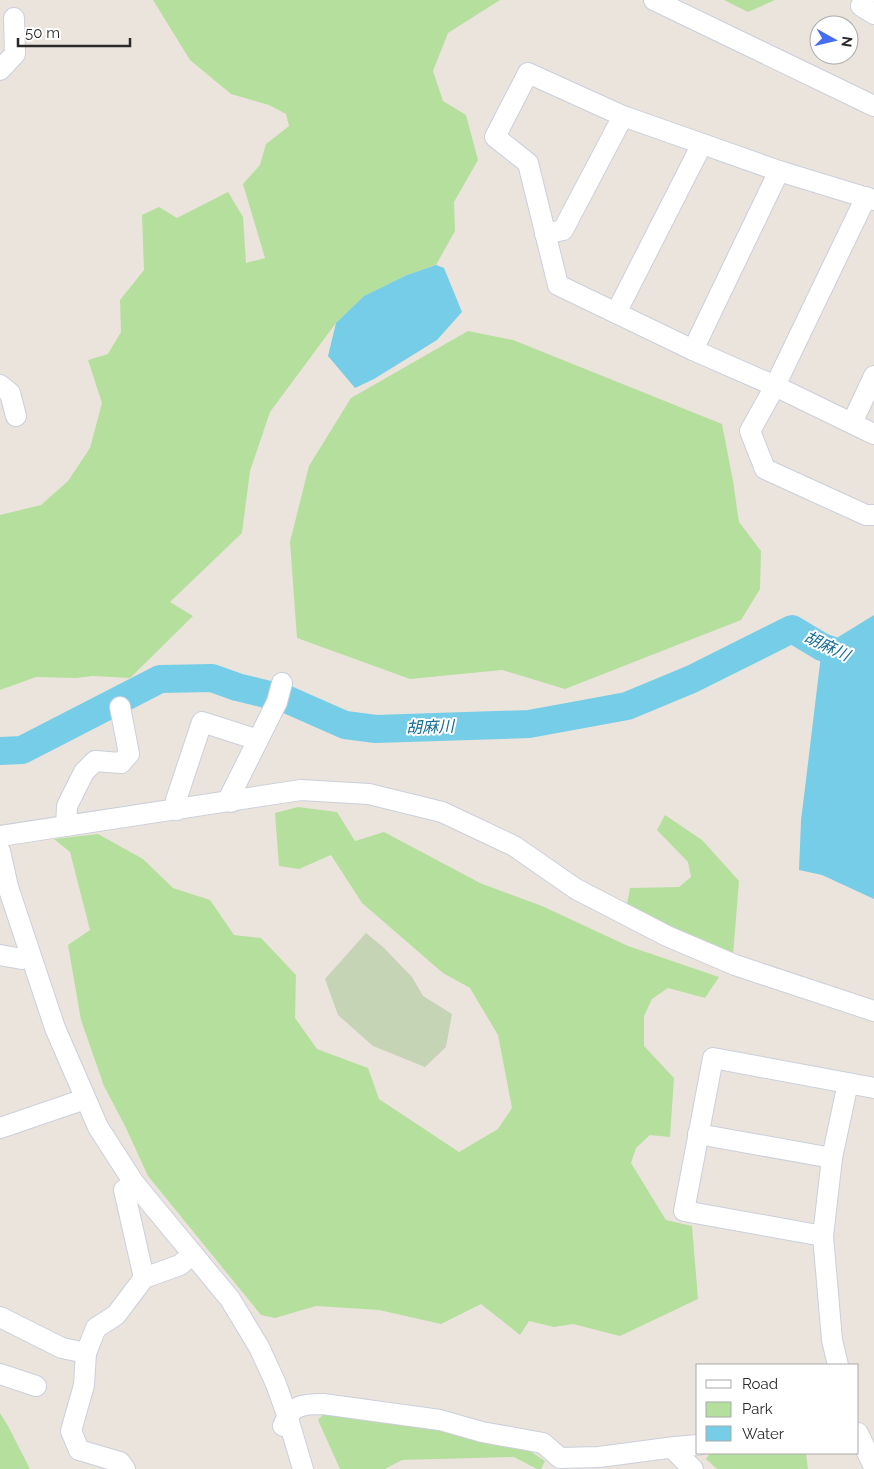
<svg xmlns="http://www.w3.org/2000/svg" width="874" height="1469" font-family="Raleway,'Noto Sans JP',sans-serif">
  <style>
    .green { fill: #b5df9c }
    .cemetery { fill: #c5d4b5 }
    .water { fill: #76cde7 }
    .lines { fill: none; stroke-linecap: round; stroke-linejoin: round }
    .river { stroke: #76cde7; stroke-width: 28 }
    .minor-casing { stroke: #cbcfdb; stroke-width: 22 }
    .minor { stroke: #fff; stroke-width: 20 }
    .labels { text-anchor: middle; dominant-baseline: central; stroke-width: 4; stroke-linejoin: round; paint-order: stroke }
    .water-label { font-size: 16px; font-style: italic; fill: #156c93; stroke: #fff }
  </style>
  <rect width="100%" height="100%" fill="#ebe4dd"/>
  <g class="green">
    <path d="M 153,0 L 500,0 L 448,33 L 433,71 L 443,101 L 466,115 L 478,160 L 454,202 L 455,231 L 436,265 L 407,275 L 364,296 L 336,323 L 270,412 L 250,471 L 242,533 L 170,602 L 193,616 L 130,678 L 93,676 L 76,678 L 36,677 L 0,690 L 0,515 L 41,505 L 68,481 L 90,448 L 102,403 L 88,360 L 108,354 L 121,332 L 120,300 L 144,270 L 142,215 L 159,207 L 177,218 L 228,192 L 243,217 L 246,263 L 265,258 L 243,184 L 260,165 L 266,144 L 289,126 L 286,114 L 269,105 L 231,94 L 190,60 Z"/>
    <path d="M 724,0 L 775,0 L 748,12 Z"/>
    <path d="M 468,331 L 513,340 L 722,424 L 733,481 L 739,522 L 761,551 L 760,589 L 741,620 L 565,689 L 502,670 L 410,679 L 297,638 L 290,542 L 309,466 L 351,398 Z"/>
    <path d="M 298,807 L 337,812 L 355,841 L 384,832 L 480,883 L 542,906 L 628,946 L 719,977 L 705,998 L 668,988 L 652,999 L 644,1016 L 644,1046 L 674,1078 L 670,1137 L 650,1135 L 636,1148 L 631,1163 L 666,1220 L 692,1226 L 698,1299 L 620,1336 L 573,1324 L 554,1327 L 529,1321 L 520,1335 L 481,1304 L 441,1324 L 379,1310 L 316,1306 L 275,1318 L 261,1315 L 148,1176 L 125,1126 L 104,1086 L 81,1020 L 68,945 L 90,930 L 70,852 L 54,839 L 98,834 L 143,859 L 173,888 L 210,900 L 234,935 L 261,938 L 296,975 L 295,1018 L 317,1049 L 368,1068 L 379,1099 L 459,1152 L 498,1129 L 512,1108 L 498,1035 L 470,988 L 443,973 L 362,903 L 331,855 L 299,869 L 279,866 L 275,813 Z"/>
    <path d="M 665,815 L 702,840 L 739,881 L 733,955 L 676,934 L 627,904 L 630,888 L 679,887 L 691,877 L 688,862 L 657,830 Z"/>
    <path d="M 326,1411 L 521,1445 L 545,1461 L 541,1469 L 537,1469 L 514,1457 L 402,1460 L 385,1469 L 340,1469 L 318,1420 Z"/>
    <path d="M 0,1413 L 8,1426 L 30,1469 L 0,1469 Z"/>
    <path d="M 710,1453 L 806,1453 L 808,1469 L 717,1469 L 706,1459 Z"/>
  </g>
  <path class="cemetery" d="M 366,933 L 383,947 L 412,977 L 423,996 L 452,1014 L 446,1047 L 425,1067 L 373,1046 L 338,1015 L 325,979 Z"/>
  <g class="water">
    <path d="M 436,265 L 444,268 L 462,312 L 437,340 L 374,379 L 355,388 L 328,356 L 336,323 L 364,296 L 407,275 Z"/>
    <path d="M 874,615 L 874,899 L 822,875 L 799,870 L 801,821 L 822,647 Z"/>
  </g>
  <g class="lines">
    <path class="river" d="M 0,751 L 22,750 L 160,679 L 212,678 L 237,687 L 286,699 L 345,725 L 376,729 L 529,724 L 627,706 L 692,679 L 792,629 L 822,647 L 856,659"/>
    <g class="minor-casing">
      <g id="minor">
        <path d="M 654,0 L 874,106"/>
        <path d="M 864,0 L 861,6 L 874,14"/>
        <path d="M 0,70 L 15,54 L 14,18"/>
        <path d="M 866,197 L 775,386 L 750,431 L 765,469 L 866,515 L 874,515"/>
        <path d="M 874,200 L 779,171 L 623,116 L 528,73 L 495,137 L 528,163 L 558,285 L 693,350 L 775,386 L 874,434"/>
        <path d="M 545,234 L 563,230 L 623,116"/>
        <path d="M 616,313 L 702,144"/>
        <path d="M 693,350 L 779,171"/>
        <path d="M 0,385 L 10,393 L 16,416"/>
        <path d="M 852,423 L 874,376"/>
        <path d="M 231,802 L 231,794 L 277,702 L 282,683"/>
        <path d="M 177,810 L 176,800 L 202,722 L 258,740"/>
        <path d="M 66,826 L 67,806 L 84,772 L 95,761 L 121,763 L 129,754 L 120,707"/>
        <path d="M 0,836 L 301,790 L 369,794 L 442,812 L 514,846 L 576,889 L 667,936 L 735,965 L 874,1011"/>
        <path d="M 0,851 L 8,887 L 55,1028 L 98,1127 L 134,1183 L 230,1299 L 259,1347 L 276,1384 L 287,1415 L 303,1469"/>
        <path d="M 0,955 L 22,959 L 30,955"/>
        <path d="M 0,1128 L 85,1099"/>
        <path d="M 698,1134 L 832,1158"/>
        <path d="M 134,1183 L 124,1190 L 144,1278"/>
        <path d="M 823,1236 L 684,1211 L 713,1058 L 874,1088"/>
        <path d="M 0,1317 L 62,1348 L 86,1353 L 84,1385 L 71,1431 L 79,1450 L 120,1462 L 125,1469"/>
        <path d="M 86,1353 L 96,1328 L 116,1315 L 144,1278 L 180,1265 L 193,1254"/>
        <path d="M 838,1365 L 832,1340 L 823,1236 L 832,1158 L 848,1083"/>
        <path d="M 0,1374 L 36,1386"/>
        <path d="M 283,1426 C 291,1405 302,1404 323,1404 L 440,1420 L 482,1432 L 543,1443 L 560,1458 L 599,1457 L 675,1447 L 676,1452 L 693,1469"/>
        <path d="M 858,1433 L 874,1467"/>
        <path d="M 675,1447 L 698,1445"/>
      </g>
    </g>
    <use href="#minor" class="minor"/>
  </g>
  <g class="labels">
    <g class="water-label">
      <text transform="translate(827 646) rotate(25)">胡麻川</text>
      <text transform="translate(430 727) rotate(-2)">胡麻川</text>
    </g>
  </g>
  <rect x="696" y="1364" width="162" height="90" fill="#ffffff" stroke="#aaaaaa"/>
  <rect x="706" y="1380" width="25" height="8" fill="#ffffff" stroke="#aaaaaa"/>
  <text x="742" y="1389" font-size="15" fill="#2a2a2a">Road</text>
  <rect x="706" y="1402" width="25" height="15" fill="#b5df9c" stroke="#aaaaaa"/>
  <text x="742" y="1414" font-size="15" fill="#2a2a2a">Park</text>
  <rect x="706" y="1426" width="25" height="15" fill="#76cde7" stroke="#aaaaaa"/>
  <text x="742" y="1439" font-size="15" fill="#2a2a2a">Water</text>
  <g transform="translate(834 40) rotate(98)"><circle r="24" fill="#ffffff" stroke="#aaaaaa"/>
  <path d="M0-4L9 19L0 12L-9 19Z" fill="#466cef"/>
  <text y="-8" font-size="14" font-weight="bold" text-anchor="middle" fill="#2a2a2a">N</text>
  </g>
  <path d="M18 38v8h112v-8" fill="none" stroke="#2a2a2a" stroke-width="2.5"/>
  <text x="25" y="38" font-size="15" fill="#2a2a2a" stroke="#ffffff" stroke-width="4" paint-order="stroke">50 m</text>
</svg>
